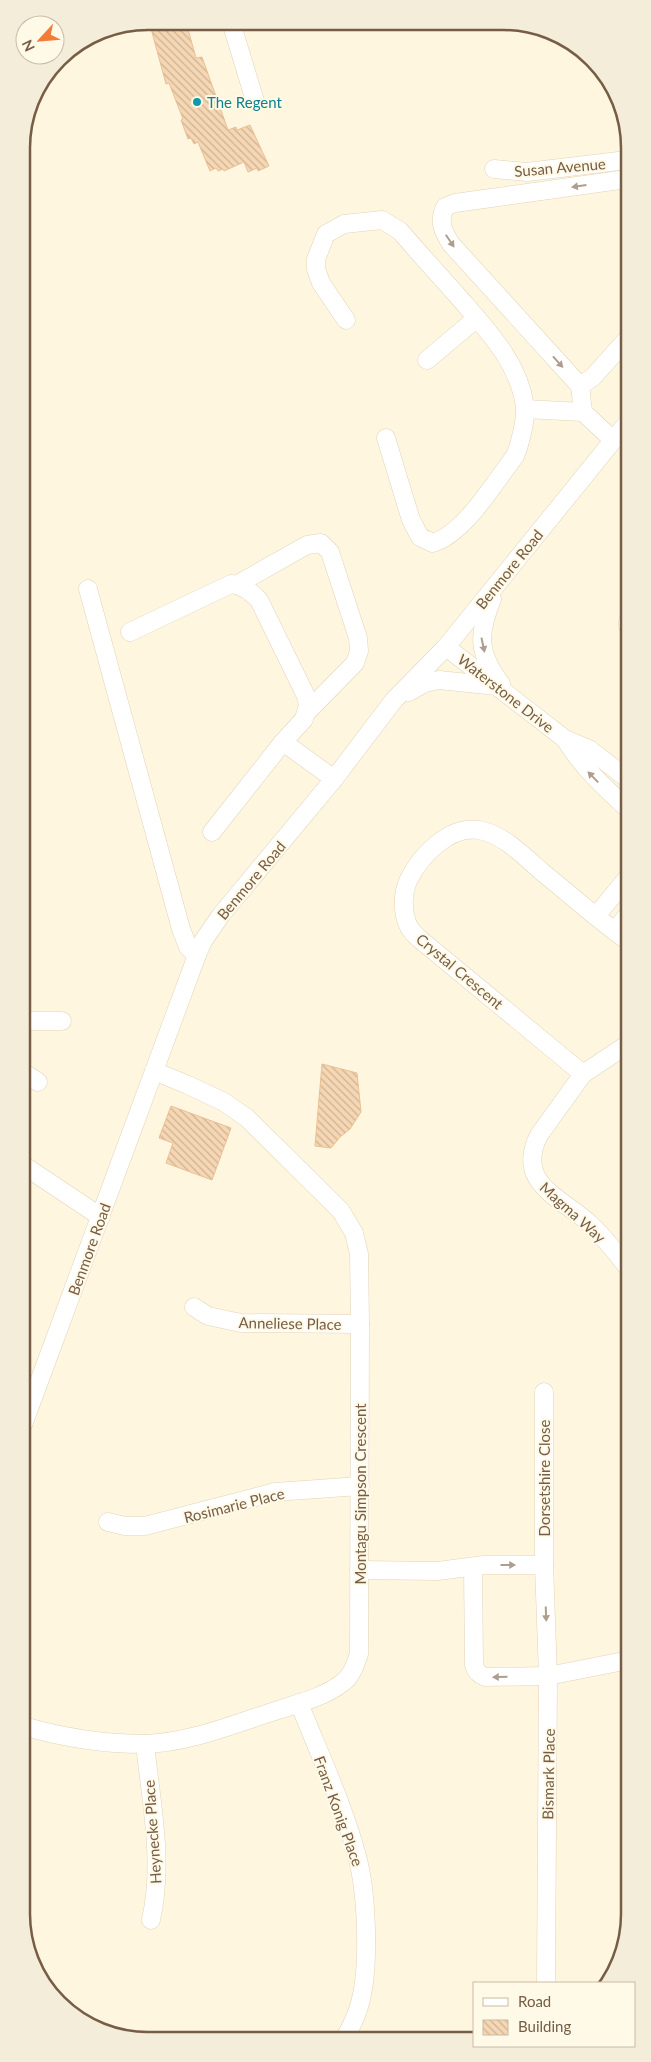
<svg xmlns="http://www.w3.org/2000/svg" width="651" height="2062" font-family="Lato,sans-serif">
  <style>
    .building { fill: url(#building-back-hatch); stroke: #eac093 }
    .lines { fill: none; stroke-linecap: round; stroke-linejoin: round }
    .minor-casing { stroke: #e3d3ba; stroke-width: 19 }
    .minor { stroke: #fff; stroke-width: 18 }
    .oneway { fill: #ad9e8f }
    .culture-dot { fill: #0f9aa8; stroke: #fff9e7; stroke-width: 2 }
    .labels { text-anchor: middle; dominant-baseline: central; stroke-width: 4; stroke-linejoin: round; paint-order: stroke }
    .culture-label { font-size: 15px; fill: #0d838f; stroke: #fff9e7; text-anchor: start }
    .street-label { font-size: 15px; fill: #775d45; stroke: #fff9e7 }
    .rim { fill: none; stroke: #775d45; stroke-width: 2.5 }
  </style>
  <defs>
    <pattern id="building-back-hatch" width="6" height="6" patternUnits="userSpaceOnUse" patternTransform="scale(1.25)"><rect width="6" height="6" fill="#f6d7b4"/><path d="M-1 5l2 2M0 0l6 6M5-1l2 2" fill="none" stroke="#ccb294"/></pattern>
  </defs>
  <rect width="100%" height="100%" fill="#fef6df"/>
  <g class="building">
    <path d="M 149,21 L 186,22 L 196,58 L 202,57 L 228,130 L 236,127 L 237,130 L 250,125 L 269,166 L 258,171 L 257,168 L 248,172 L 244,162 L 224,171 L 223,169 L 218,171 L 216,168 L 210,171 L 198,142 L 194,144 L 191,138 L 188,139 L 181,120 L 183,119 L 169,83 L 166,84 Z"/>
    <path d="M 322,1064 L 357,1073 L 361,1112 L 350,1129 L 340,1137 L 331,1148 L 315,1146 Z"/>
    <path d="M 171,1106 L 231,1128 L 212,1180 L 166,1163 L 173,1143 L 159,1138 Z"/>
  </g>
  <g class="lines">
    <g class="minor-casing">
      <g id="minor">
        <path d="M 231,22 L 255,101"/>
        <path d="M 494,169 L 527,172 L 627,160"/>
        <path d="M 346,320 L 321,283 L 316,269 L 316,259 L 326,234 L 344,224 L 382,220 L 400,231 C 418,252 437,273 456,294 C 485,328 519,361 525,407 C 526,420 520,444 515,456 C 494,483 465,533 433,543 L 420,537 L 411,520 L 386,438"/>
        <path d="M 427,360 L 477,318"/>
        <path d="M 580,386 L 593,377 L 628,338"/>
        <path d="M 525,409 L 583,412 L 613,440"/>
        <path d="M 583,412 L 580,386 L 451,244 C 443,231 438,222 445,207 L 455,203 L 627,179"/>
        <path d="M 238,584 L 307,545 L 321,543 L 330,552 L 358,638 L 359,651 L 355,663 L 307,712"/>
        <path d="M 88,589 L 181,929 L 188,947 L 197,955"/>
        <path d="M 492,599 C 478,634 477,652 501,684"/>
        <path d="M 628,621 L 628,626"/>
        <path d="M 130,632 L 231,584 C 243,585 251,592 259,600 L 306,696 L 308,705 L 304,719 L 283,742 L 212,832"/>
        <path d="M 446,647 L 565,739 L 589,749 L 628,779"/>
        <path d="M 409,692 L 425,683 L 439,680 L 497,686"/>
        <path d="M 565,739 C 582,767 604,787 628,809"/>
        <path d="M 283,742 L 334,779"/>
        <path d="M 596,916 L 628,877"/>
        <path d="M 614,931 L 628,915"/>
        <path d="M 628,941 C 598,920 571,895 542,872 C 525,857 503,834 479,830 C 450,825 421,855 409,879 C 402,893 402,913 409,927 C 412,932 417,937 422,941 L 583,1074 L 628,1044"/>
        <path d="M 23,1021 L 62,1021"/>
        <path d="M 23,1072 L 38,1082"/>
        <path d="M 583,1074 L 539,1135 C 514,1184 563,1198 591,1225 C 605,1238 617,1254 629,1269"/>
        <path d="M 23,1165 L 101,1217"/>
        <path d="M 194,1307 L 208,1316 L 241,1323 L 360,1324"/>
        <path d="M 544,1392 L 544,1565 L 548,1676 L 546,1983"/>
        <path d="M 23,1425 L 197,955 L 203,941 L 221,915 L 334,779 L 394,700 L 446,647 L 628,422"/>
        <path d="M 108,1522 L 125,1526 L 145,1526 L 275,1492 L 360,1486"/>
        <path d="M 473,1567 L 474,1665 C 476,1672 479,1674 485,1677 L 548,1676 L 629,1660"/>
        <path d="M 359,1570 L 438,1571 L 484,1565 L 544,1565"/>
        <path d="M 299,1703 C 319,1753 343,1804 357,1856 C 367,1893 370,1966 360,2003 C 357,2016 351,2027 345,2038"/>
        <path d="M 23,1726 C 61,1737 104,1744 144,1744 C 188,1743 231,1725 272,1712 C 295,1704 323,1698 342,1683 C 352,1676 355,1665 359,1654 L 360,1324 L 359,1254 L 354,1233 L 341,1211 L 247,1118 L 224,1102 L 188,1085 L 154,1071"/>
        <path d="M 145,1744 C 151,1802 164,1862 151,1920"/>
      </g>
    </g>
    <use href="#minor" class="minor"/>
  </g>
  <defs><path id="oneway-solid" d="M-6-.8H1V-3.2L6.5 0L1 3.2V.8H-6Z" transform="scale(1.25)"/></defs>
  <g class="oneway">
    <use href="#oneway-solid" transform="translate(579 186) rotate(172)"/>
    <use href="#oneway-solid" transform="translate(450 241) rotate(56)"/>
    <use href="#oneway-solid" transform="translate(558 362) rotate(48)"/>
    <use href="#oneway-solid" transform="translate(483 645) rotate(78)"/>
    <use href="#oneway-solid" transform="translate(593 777) rotate(-134)"/>
    <use href="#oneway-solid" transform="translate(508 1565)"/>
    <use href="#oneway-solid" transform="translate(546 1614) rotate(88)"/>
    <use href="#oneway-solid" transform="translate(500 1677) rotate(179)"/>
  </g>
  <circle class="culture-dot" cx="197" cy="102" r="5"/>
  <g class="labels">
    <g class="culture-label">
      <text x="207" y="102">The Regent</text>
    </g>
    <g class="street-label">
      <text transform="translate(560 167) rotate(-5)">Susan Avenue</text>
      <text transform="translate(509 569) rotate(-51)">Benmore Road</text>
      <text transform="translate(506 693) rotate(38)">Waterstone Drive</text>
      <text transform="translate(251 880) rotate(-50)">Benmore Road</text>
      <text transform="translate(460 971) rotate(40)">Crystal Crescent</text>
      <text transform="translate(573 1212) rotate(42)">Magma Way</text>
      <text transform="translate(89 1249) rotate(-70)">Benmore Road</text>
      <text transform="translate(290 1323) rotate(1)">Anneliese Place</text>
      <text transform="translate(544 1478) rotate(-90)">Dorsetshire Close</text>
      <text transform="translate(360 1494) rotate(-90)">Montagu Simpson Crescent</text>
      <text transform="translate(234 1505) rotate(-14)">Rosimarie Place</text>
      <text transform="translate(548 1774) rotate(-89)">Bismark Place</text>
      <text transform="translate(339 1811) rotate(70)">Franz Konig Place</text>
      <text transform="translate(152 1832) rotate(-94)">Heynecke Place</text>
    </g>
  </g>
  <path d="M0 0H651V2062H0ZM148 30H503A118 118 0 0 1 621 148V1914A118 118 0 0 1 503 2032H148A118 118 0 0 1 30 1914V148A118 118 0 0 1 148 30Z" fill="#f4edda" fill-rule="evenodd"/>
  <path class="rim" d="M148 30H503A118 118 0 0 1 621 148V1914A118 118 0 0 1 503 2032H148A118 118 0 0 1 30 1914V148A118 118 0 0 1 148 30Z"/>
  <rect x="473" y="1982" width="162" height="65" fill="#fff9e7" stroke="#c9bba6"/>
  <rect x="483" y="1998" width="25" height="8" fill="#ffffff" stroke="#c9bba6"/>
  <text x="518" y="2007" font-size="15" fill="#775d45">Road</text>
  <rect x="483" y="2020" width="25" height="15" fill="url(#building-back-hatch)" stroke="#c9bba6"/>
  <text x="518" y="2032" font-size="15" fill="#775d45">Building</text>
  <g transform="translate(40 40) rotate(244)"><circle r="24" fill="#fff9e7" stroke="#c9bba6"/>
  <path d="M0-4L9 19L0 12L-9 19Z" fill="#f47a38"/>
  <text y="-8" font-size="14" font-weight="bold" text-anchor="middle" fill="#775d45">N</text>
  </g>
</svg>
